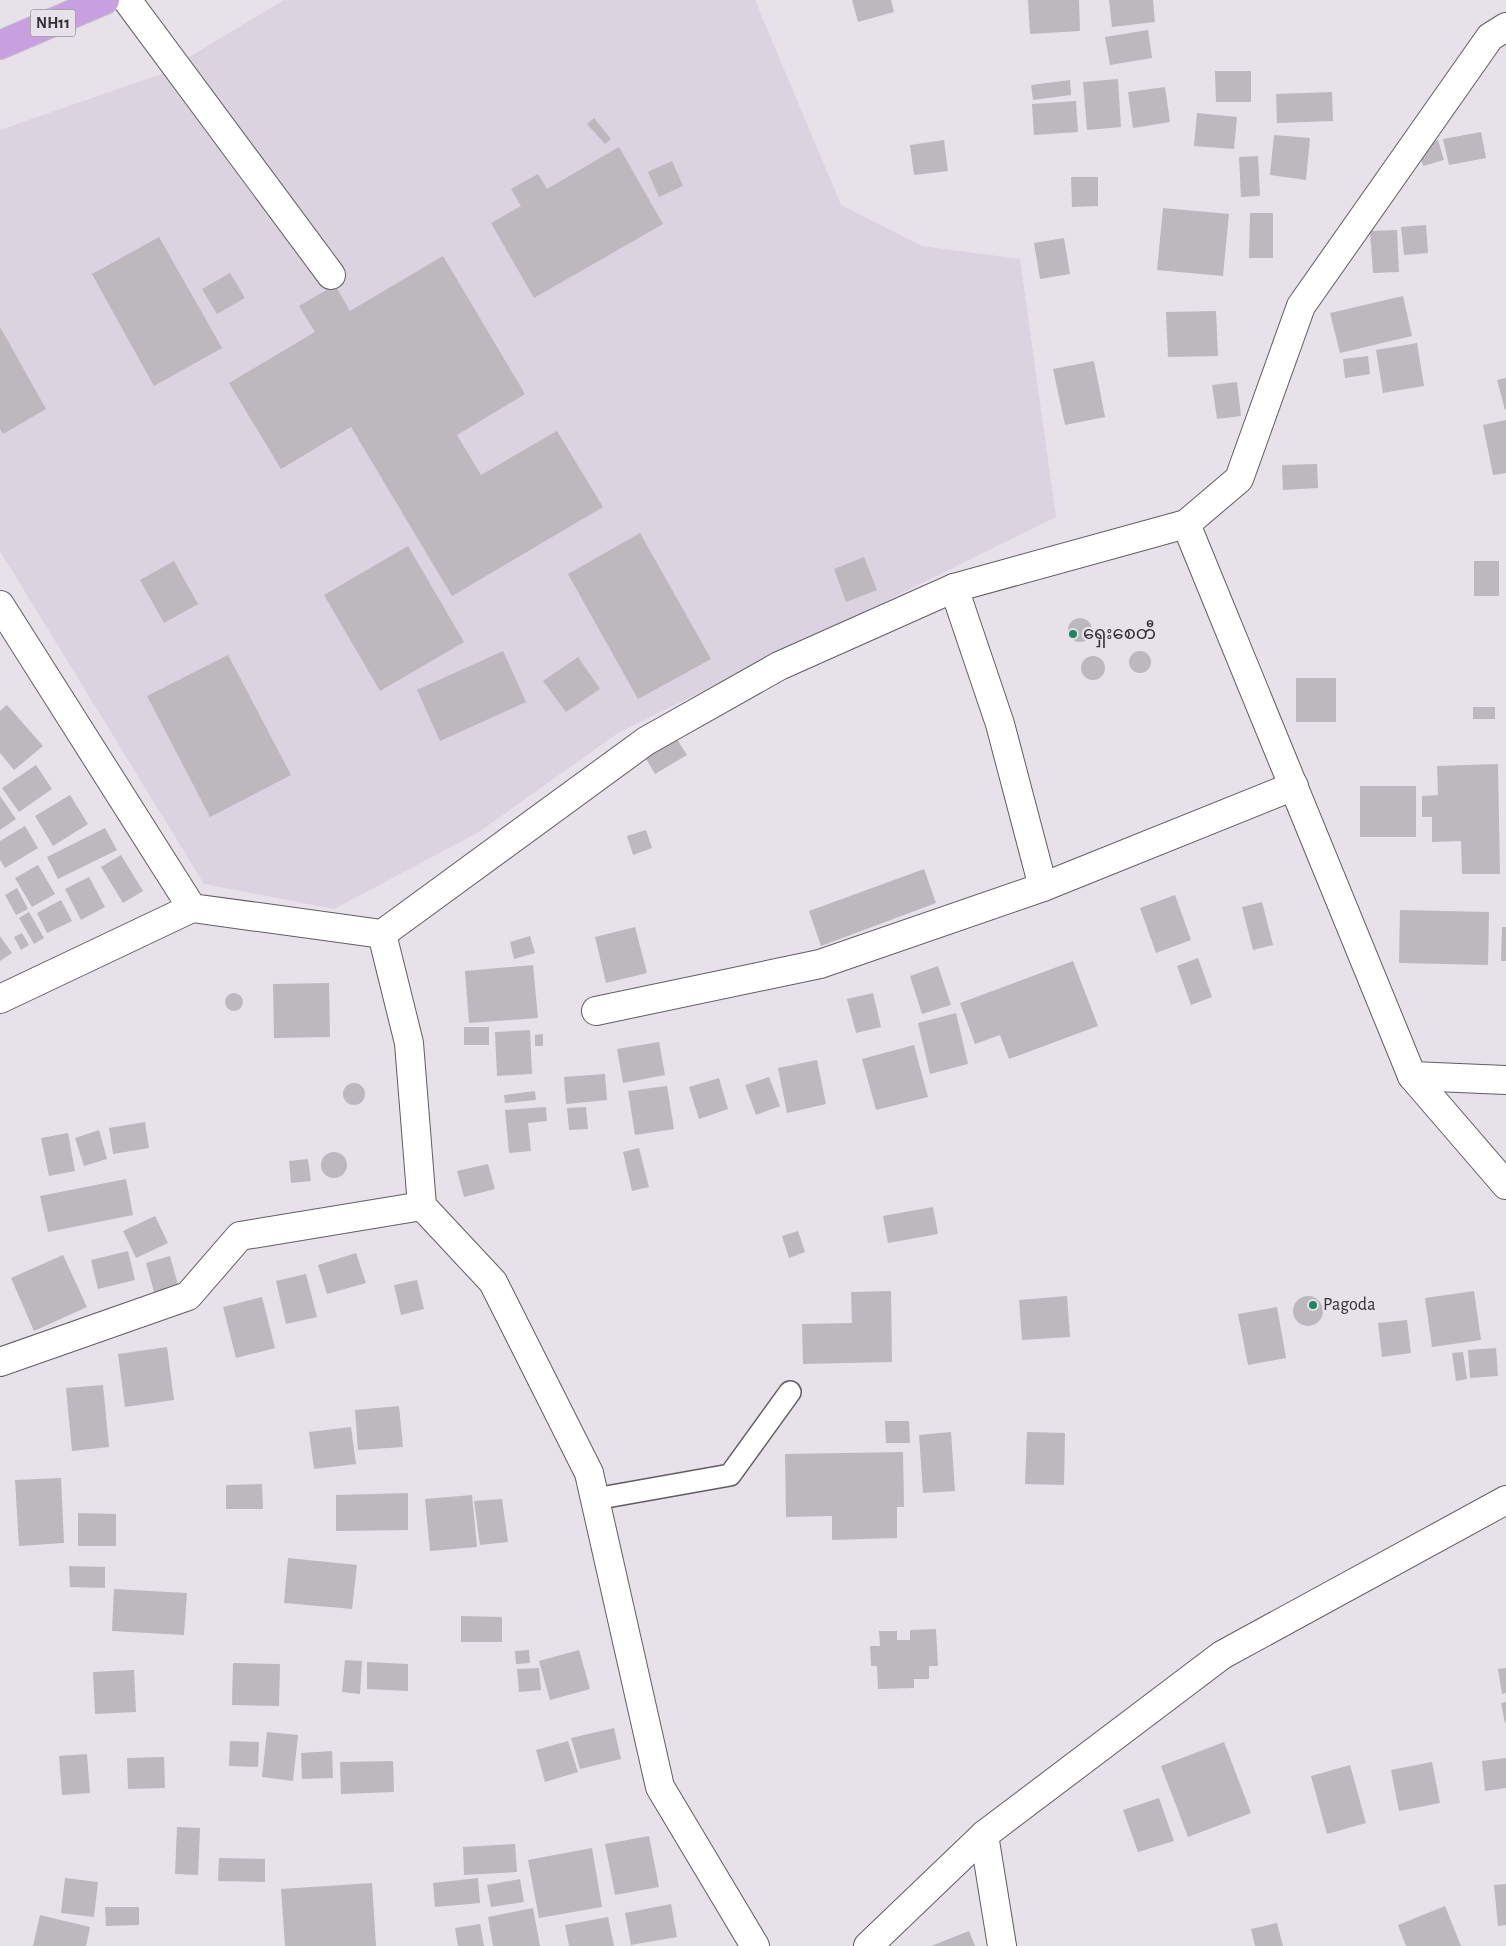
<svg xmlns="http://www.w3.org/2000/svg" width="1506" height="1946" font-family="'Alegreya Sans','Noto Sans Myanmar',sans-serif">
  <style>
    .built { fill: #dbd3e0 }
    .building { fill: #bcb8be }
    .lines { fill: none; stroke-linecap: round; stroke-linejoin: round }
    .service-casing { stroke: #615d63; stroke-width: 24 }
    .minor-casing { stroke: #615d63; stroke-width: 30 }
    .trunk-casing { stroke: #c2c1c2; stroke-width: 30 }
    .service { stroke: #fff; stroke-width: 21 }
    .minor { stroke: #fff; stroke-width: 28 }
    .trunk { stroke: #c8a0e0; stroke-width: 28 }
    .poi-dot { fill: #22855f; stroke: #e7e2e9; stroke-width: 2 }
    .labels { text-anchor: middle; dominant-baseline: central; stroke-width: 4.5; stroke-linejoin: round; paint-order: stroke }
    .shield { fill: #e7e2e9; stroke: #68656a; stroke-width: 1 }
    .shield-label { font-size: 16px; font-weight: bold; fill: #323033 }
    .poi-label { font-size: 18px; fill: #323033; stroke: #e7e2e9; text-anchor: start }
  </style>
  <rect width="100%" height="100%" fill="#e7e2e9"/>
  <path class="built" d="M 284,0 L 755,0 L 841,205 L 922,246 L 1020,259 L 1056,517 L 618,733 L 479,832 L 334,909 L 204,884 L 0,551 L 0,130 L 161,74 Z"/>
  <g class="building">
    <path d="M 852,0 L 891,0 L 894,12 L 858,22 Z"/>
    <path d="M 1028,0 L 1079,0 L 1080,31 L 1030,34 Z"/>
    <path d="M 1109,0 L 1153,0 L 1155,22 L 1112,27 Z"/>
    <path d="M 1148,30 L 1152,58 L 1110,65 L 1105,37 Z"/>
    <path d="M 1215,71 L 1251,71 L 1251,102 L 1216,102 Z"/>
    <path d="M 1118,79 L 1121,127 L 1087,130 L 1083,82 Z"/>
    <path d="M 1070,80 L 1071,95 L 1033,100 L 1031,85 Z"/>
    <path d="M 1165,87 L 1170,122 L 1133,128 L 1128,92 Z"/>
    <path d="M 1332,92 L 1333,121 L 1277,123 L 1276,94 Z"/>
    <path d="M 1076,101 L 1078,132 L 1034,135 L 1032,104 Z"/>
    <path d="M 1197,113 L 1237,117 L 1234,149 L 1194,146 Z"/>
    <path d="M 594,118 L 611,139 L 605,144 L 587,124 Z"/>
    <path d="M 1481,132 L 1486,158 L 1449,165 L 1443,139 Z"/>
    <path d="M 1274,135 L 1310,138 L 1306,180 L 1270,175 Z"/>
    <path d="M 944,140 L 948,171 L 914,175 L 910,145 Z"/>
    <path d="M 1438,140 L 1444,160 L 1423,166 L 1417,145 Z"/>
    <path d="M 619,147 L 663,224 L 534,298 L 491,223 L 521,206 L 511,189 L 538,174 L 547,189 Z"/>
    <path d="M 1258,156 L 1260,196 L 1241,197 L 1239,157 Z"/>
    <path d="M 672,161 L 683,186 L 659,197 L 648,172 Z"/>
    <path d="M 1071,177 L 1098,177 L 1098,206 L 1072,207 Z"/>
    <path d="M 1163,208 L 1229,214 L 1223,276 L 1157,270 Z"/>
    <path d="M 1250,213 L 1273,213 L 1273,258 L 1249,258 Z"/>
    <path d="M 1426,225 L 1428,253 L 1404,255 L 1401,227 Z"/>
    <path d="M 1397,230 L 1399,272 L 1373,273 L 1370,231 Z"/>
    <path d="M 159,237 L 222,348 L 154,386 L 92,274 Z"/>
    <path d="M 1064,238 L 1070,274 L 1040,279 L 1034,243 Z"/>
    <path d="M 443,256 L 525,394 L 457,435 L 481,475 L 557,431 L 603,507 L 452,596 L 351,427 L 281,469 L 229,383 L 315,332 L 299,306 L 335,285 L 350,311 Z"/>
    <path d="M 230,273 L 245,298 L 217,314 L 202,289 Z"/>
    <path d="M 1403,296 L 1412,336 L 1340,353 L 1330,313 Z"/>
    <path d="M 1216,311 L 1218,356 L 1168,357 L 1166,312 Z"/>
    <path d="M 0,327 L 46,409 L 3,434 L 0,429 Z"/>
    <path d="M 1417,343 L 1424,386 L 1383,393 L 1376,350 Z"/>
    <path d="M 1368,356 L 1370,374 L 1345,378 L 1343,359 Z"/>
    <path d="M 1094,361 L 1105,417 L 1065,425 L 1053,369 Z"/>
    <path d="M 1506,378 L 1506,410 L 1505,410 L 1497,380 Z"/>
    <path d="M 1237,382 L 1241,416 L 1217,419 L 1212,385 Z"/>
    <path d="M 1506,420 L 1506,473 L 1493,475 L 1483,425 Z"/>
    <path d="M 1317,464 L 1318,488 L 1283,490 L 1282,465 Z"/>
    <path d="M 640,533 L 711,659 L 638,699 L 568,574 Z"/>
    <path d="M 408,546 L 464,642 L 380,691 L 324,595 Z"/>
    <path d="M 864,557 L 877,590 L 846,602 L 834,569 Z"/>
    <path d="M 174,561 L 198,604 L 164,623 L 140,580 Z"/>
    <rect x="1474" y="561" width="25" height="35"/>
    <circle cx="1080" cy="630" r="12"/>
    <path d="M 503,651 L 526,702 L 440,741 L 417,690 Z"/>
    <circle cx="1140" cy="662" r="11"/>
    <path d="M 228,655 L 291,775 L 210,817 L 147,696 Z"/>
    <circle cx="1093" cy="668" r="12"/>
    <path d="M 578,657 L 600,689 L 566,712 L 543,681 Z"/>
    <rect x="1296" y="678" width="40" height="44"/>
    <path d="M 7,705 L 43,746 L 14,770 L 0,753 L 0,711 Z"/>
    <rect x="1473" y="707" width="22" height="12"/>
    <path d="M 673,733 L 687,755 L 655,774 L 642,752 Z"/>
    <path d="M 1498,764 L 1500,874 L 1462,874 L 1461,841 L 1432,842 L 1432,817 L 1422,817 L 1422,796 L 1438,795 L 1437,766 Z"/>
    <path d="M 36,765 L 52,789 L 19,812 L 2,788 Z"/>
    <rect x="1360" y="786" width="56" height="51"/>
    <path d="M 70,795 L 88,824 L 53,846 L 35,816 Z"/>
    <path d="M 0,796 L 16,819 L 0,830 Z"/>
    <path d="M 25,826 L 38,848 L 5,868 L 0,860 L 0,841 Z"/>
    <path d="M 105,828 L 117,850 L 58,879 L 47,857 Z"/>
    <path d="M 646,830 L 652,848 L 633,855 L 627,836 Z"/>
    <path d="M 121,855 L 143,891 L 123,903 L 101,867 Z"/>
    <path d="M 38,865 L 55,894 L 32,907 L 15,878 Z"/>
    <path d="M 924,869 L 936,903 L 821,946 L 809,911 Z"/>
    <path d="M 89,877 L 105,907 L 81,920 L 65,889 Z"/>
    <path d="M 17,888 L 28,909 L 16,915 L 5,895 Z"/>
    <path d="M 1175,895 L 1191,940 L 1156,953 L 1140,908 Z"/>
    <path d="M 61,900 L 72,921 L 47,933 L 37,913 Z"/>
    <path d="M 1262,902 L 1273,945 L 1253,950 L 1242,907 Z"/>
    <path d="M 1400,910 L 1489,912 L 1488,965 L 1399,963 Z"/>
    <path d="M 29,912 L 44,938 L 34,944 L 19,918 Z"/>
    <path d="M 635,927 L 647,973 L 606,983 L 595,937 Z"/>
    <path d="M 1502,927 L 1506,927 L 1506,961 L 1501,961 Z"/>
    <path d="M 22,933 L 29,945 L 21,950 L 14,937 Z"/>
    <path d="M 0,936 L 12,953 L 0,961 Z"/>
    <path d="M 530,936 L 535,953 L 514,959 L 510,942 Z"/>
    <path d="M 1198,958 L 1212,997 L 1191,1005 L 1177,966 Z"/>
    <path d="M 1073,961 L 1098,1026 L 1009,1059 L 1000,1035 L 975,1044 L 960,1003 Z"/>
    <path d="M 533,965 L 538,1018 L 469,1023 L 465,971 Z"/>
    <path d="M 938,966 L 951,1005 L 922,1014 L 910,976 Z"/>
    <path d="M 329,983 L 330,1037 L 274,1038 L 273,984 Z"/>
    <circle cx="234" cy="1002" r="9"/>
    <path d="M 873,993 L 881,1027 L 856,1033 L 847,999 Z"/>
    <path d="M 956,1013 L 968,1064 L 930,1074 L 918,1023 Z"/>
    <rect x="464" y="1027" width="25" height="18"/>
    <path d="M 530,1030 L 532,1074 L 497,1076 L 495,1032 Z"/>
    <path d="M 543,1034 L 543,1046 L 535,1046 L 535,1035 Z"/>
    <path d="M 659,1042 L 665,1075 L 623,1083 L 617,1049 Z"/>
    <path d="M 914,1045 L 928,1097 L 876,1110 L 862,1059 Z"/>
    <path d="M 817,1060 L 826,1104 L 787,1113 L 778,1068 Z"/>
    <path d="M 605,1074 L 607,1100 L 566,1104 L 564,1077 Z"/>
    <path d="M 769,1077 L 780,1106 L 756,1115 L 745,1085 Z"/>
    <path d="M 719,1078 L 728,1109 L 699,1119 L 689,1087 Z"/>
    <circle cx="354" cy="1094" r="11"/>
    <path d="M 667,1086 L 674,1129 L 635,1135 L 628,1091 Z"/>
    <path d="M 535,1091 L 536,1100 L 505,1103 L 504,1095 Z"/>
    <path d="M 546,1107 L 547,1121 L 528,1123 L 531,1151 L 509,1153 L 505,1110 Z"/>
    <path d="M 586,1107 L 588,1129 L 569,1130 L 567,1108 Z"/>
    <path d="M 145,1122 L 149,1148 L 113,1154 L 109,1128 Z"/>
    <path d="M 99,1130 L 107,1159 L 84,1166 L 75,1138 Z"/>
    <path d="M 68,1133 L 75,1171 L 49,1176 L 41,1138 Z"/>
    <path d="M 639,1148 L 649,1187 L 632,1191 L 623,1152 Z"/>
    <circle cx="334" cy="1165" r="13"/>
    <path d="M 308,1159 L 311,1181 L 291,1183 L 289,1161 Z"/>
    <path d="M 488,1164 L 495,1189 L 464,1197 L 457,1171 Z"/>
    <path d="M 126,1179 L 133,1215 L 48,1232 L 40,1196 Z"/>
    <path d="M 933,1207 L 938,1234 L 888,1243 L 883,1216 Z"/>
    <path d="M 155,1216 L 168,1243 L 136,1258 L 123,1231 Z"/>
    <path d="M 798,1231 L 805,1252 L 789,1258 L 782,1236 Z"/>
    <path d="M 128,1251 L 135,1280 L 98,1289 L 91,1260 Z"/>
    <path d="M 356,1253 L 366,1283 L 327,1294 L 318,1265 Z"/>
    <path d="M 63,1255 L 87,1307 L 34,1331 L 11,1278 Z"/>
    <path d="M 170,1256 L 178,1285 L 154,1292 L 146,1263 Z"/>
    <path d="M 306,1274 L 317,1317 L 286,1324 L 276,1281 Z"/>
    <path d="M 417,1280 L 424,1309 L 401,1315 L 394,1285 Z"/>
    <path d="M 891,1291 L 892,1362 L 803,1364 L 802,1324 L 852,1323 L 851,1292 Z"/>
    <path d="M 1474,1291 L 1481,1340 L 1432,1347 L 1425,1298 Z"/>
    <circle cx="1308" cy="1311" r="15"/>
    <path d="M 1067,1296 L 1070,1337 L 1022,1340 L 1019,1300 Z"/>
    <path d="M 262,1297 L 275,1348 L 236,1358 L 223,1307 Z"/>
    <path d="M 1277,1307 L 1286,1358 L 1248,1365 L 1238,1314 Z"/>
    <path d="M 1407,1320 L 1411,1353 L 1382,1357 L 1378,1323 Z"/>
    <path d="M 167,1347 L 174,1400 L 125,1407 L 118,1354 Z"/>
    <path d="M 1496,1348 L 1498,1376 L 1470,1378 L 1468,1350 Z"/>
    <path d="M 1463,1352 L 1467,1379 L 1456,1381 L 1452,1353 Z"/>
    <path d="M 103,1385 L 109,1447 L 72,1451 L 66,1388 Z"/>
    <path d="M 399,1406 L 403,1447 L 358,1450 L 355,1410 Z"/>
    <path d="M 885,1421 L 909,1421 L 910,1443 L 886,1443 Z"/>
    <path d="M 351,1427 L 356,1464 L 314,1469 L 309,1432 Z"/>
    <path d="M 951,1432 L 955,1491 L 923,1493 L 919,1435 Z"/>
    <path d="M 1027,1432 L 1065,1433 L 1064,1485 L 1025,1484 Z"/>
    <path d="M 903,1452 L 904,1507 L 897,1507 L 897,1538 L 832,1540 L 832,1516 L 786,1517 L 785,1454 Z"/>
    <path d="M 61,1478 L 64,1543 L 19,1546 L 15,1480 Z"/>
    <path d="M 262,1484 L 263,1509 L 226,1509 L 226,1485 Z"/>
    <path d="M 408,1493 L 408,1530 L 336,1531 L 336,1495 Z"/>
    <path d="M 472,1495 L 477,1547 L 430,1551 L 425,1499 Z"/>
    <path d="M 502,1499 L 508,1542 L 480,1545 L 474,1501 Z"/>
    <path d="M 78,1513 L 116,1514 L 116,1546 L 78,1546 Z"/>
    <path d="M 288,1558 L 357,1565 L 352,1609 L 284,1603 Z"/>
    <path d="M 69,1566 L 105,1567 L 105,1588 L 70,1587 Z"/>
    <path d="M 114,1589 L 187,1593 L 184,1635 L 112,1631 Z"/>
    <path d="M 461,1616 L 502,1617 L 502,1642 L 461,1642 Z"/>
    <path d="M 936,1629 L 938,1666 L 929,1666 L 929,1679 L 914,1679 L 914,1688 L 878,1689 L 877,1666 L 871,1666 L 870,1646 L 880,1646 L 879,1631 L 897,1631 L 897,1640 L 910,1640 L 910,1630 Z"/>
    <path d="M 529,1650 L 530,1663 L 516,1664 L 515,1651 Z"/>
    <path d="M 579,1650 L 590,1689 L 550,1700 L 539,1661 Z"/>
    <path d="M 345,1660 L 362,1661 L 360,1694 L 342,1692 Z"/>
    <path d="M 367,1662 L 408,1664 L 408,1691 L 367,1689 Z"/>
    <path d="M 233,1663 L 280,1664 L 279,1706 L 232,1705 Z"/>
    <path d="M 539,1668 L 541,1690 L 519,1692 L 517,1669 Z"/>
    <path d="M 1506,1668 L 1506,1693 L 1502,1694 L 1498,1669 Z"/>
    <path d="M 134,1670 L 136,1712 L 95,1714 L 93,1672 Z"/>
    <path d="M 1506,1702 L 1506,1723 L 1505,1723 L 1501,1703 Z"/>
    <path d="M 614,1728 L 621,1759 L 580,1769 L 571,1738 Z"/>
    <path d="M 267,1732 L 298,1735 L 293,1781 L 262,1777 Z"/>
    <path d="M 230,1741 L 259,1742 L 258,1767 L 229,1766 Z"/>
    <path d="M 568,1741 L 578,1772 L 545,1782 L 536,1750 Z"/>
    <path d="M 1224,1742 L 1251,1813 L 1188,1837 L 1161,1766 Z"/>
    <path d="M 332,1751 L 333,1778 L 302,1779 L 301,1753 Z"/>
    <path d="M 87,1754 L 90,1793 L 62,1795 L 59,1756 Z"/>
    <path d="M 164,1757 L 165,1788 L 128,1789 L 127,1758 Z"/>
    <path d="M 1506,1758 L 1506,1788 L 1485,1791 L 1482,1761 Z"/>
    <path d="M 393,1761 L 394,1792 L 341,1794 L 340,1762 Z"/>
    <path d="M 1432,1762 L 1440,1803 L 1399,1811 L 1391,1770 Z"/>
    <path d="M 1350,1765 L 1366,1823 L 1327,1834 L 1311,1776 Z"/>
    <path d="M 1159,1798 L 1174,1841 L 1138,1852 L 1123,1810 Z"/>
    <path d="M 177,1827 L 200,1828 L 198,1875 L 175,1874 Z"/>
    <path d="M 649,1836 L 659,1887 L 615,1895 L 605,1844 Z"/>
    <path d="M 515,1844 L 517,1872 L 464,1875 L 463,1847 Z"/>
    <path d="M 592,1848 L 602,1907 L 539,1918 L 528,1860 Z"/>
    <path d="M 219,1858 L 265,1859 L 265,1882 L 218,1881 Z"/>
    <path d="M 65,1878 L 98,1882 L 94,1917 L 61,1913 Z"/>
    <path d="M 478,1878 L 480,1903 L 435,1907 L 433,1883 Z"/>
    <path d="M 520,1879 L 524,1902 L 491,1907 L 487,1885 Z"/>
    <path d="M 372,1883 L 376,1946 L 285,1946 L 281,1889 Z"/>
    <path d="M 1506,1884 L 1506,1925 L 1498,1926 L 1494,1885 Z"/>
    <path d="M 671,1904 L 677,1937 L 631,1945 L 625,1913 Z"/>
    <path d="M 1445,1906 L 1461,1946 L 1406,1946 L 1398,1925 Z"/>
    <path d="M 105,1907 L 139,1907 L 139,1925 L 106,1926 Z"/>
    <path d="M 533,1908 L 540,1946 L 493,1946 L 488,1917 Z"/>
    <path d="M 40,1915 L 90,1927 L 86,1946 L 33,1946 Z"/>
    <path d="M 608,1917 L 614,1946 L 569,1946 L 565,1925 Z"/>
    <path d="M 1277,1923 L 1283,1946 L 1255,1946 L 1251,1929 Z"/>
    <path d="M 480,1924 L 484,1946 L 458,1946 L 455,1928 Z"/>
    <path d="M 969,1931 L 975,1946 L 931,1946 Z"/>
  </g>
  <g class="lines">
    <g class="service-casing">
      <path id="service" d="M 595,1499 L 730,1475 L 790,1392"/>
    </g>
    <g class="minor-casing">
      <g id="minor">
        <path d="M 127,0 L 331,275"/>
        <path d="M 1186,524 L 1412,1076 L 1506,1185"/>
        <path d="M 954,588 L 1000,724 L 1043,887"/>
        <path d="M 0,605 L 192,908 L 382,934 L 646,741 L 779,666 L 954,588 L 1186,524 L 1239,479 L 1301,306 L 1490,37 L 1506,27"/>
        <path d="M 382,934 L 409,1043 L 422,1206 L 493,1282 L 589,1473 L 660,1787 L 755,1946"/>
        <path d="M 0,999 L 192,908"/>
        <path d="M 596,1011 L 820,964 L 1043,887 L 1294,786"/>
        <path d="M 1412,1076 L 1506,1080"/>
        <path d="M 0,1362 L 188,1296 L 240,1236 L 422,1206"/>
        <path d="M 984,1835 L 1002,1946"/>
        <path d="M 868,1946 L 984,1835 L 1222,1655 L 1506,1500"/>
      </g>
    </g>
    <g class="trunk-casing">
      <path id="trunk" d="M 0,45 L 105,0"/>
    </g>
    <use href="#service" class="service"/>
    <use href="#minor" class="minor"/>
    <use href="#trunk" class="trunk"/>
  </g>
  <g class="poi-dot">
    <circle cx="1073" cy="634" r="5"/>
    <circle cx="1313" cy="1305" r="5"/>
  </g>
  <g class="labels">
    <rect class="shield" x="30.5" y="9.5" width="45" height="27" rx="4"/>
    <g class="shield-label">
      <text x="53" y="23">NH11</text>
    </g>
    <g class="poi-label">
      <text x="1083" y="634">ရှေးစေတီ</text>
      <text x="1323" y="1305">Pagoda</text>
    </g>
  </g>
</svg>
